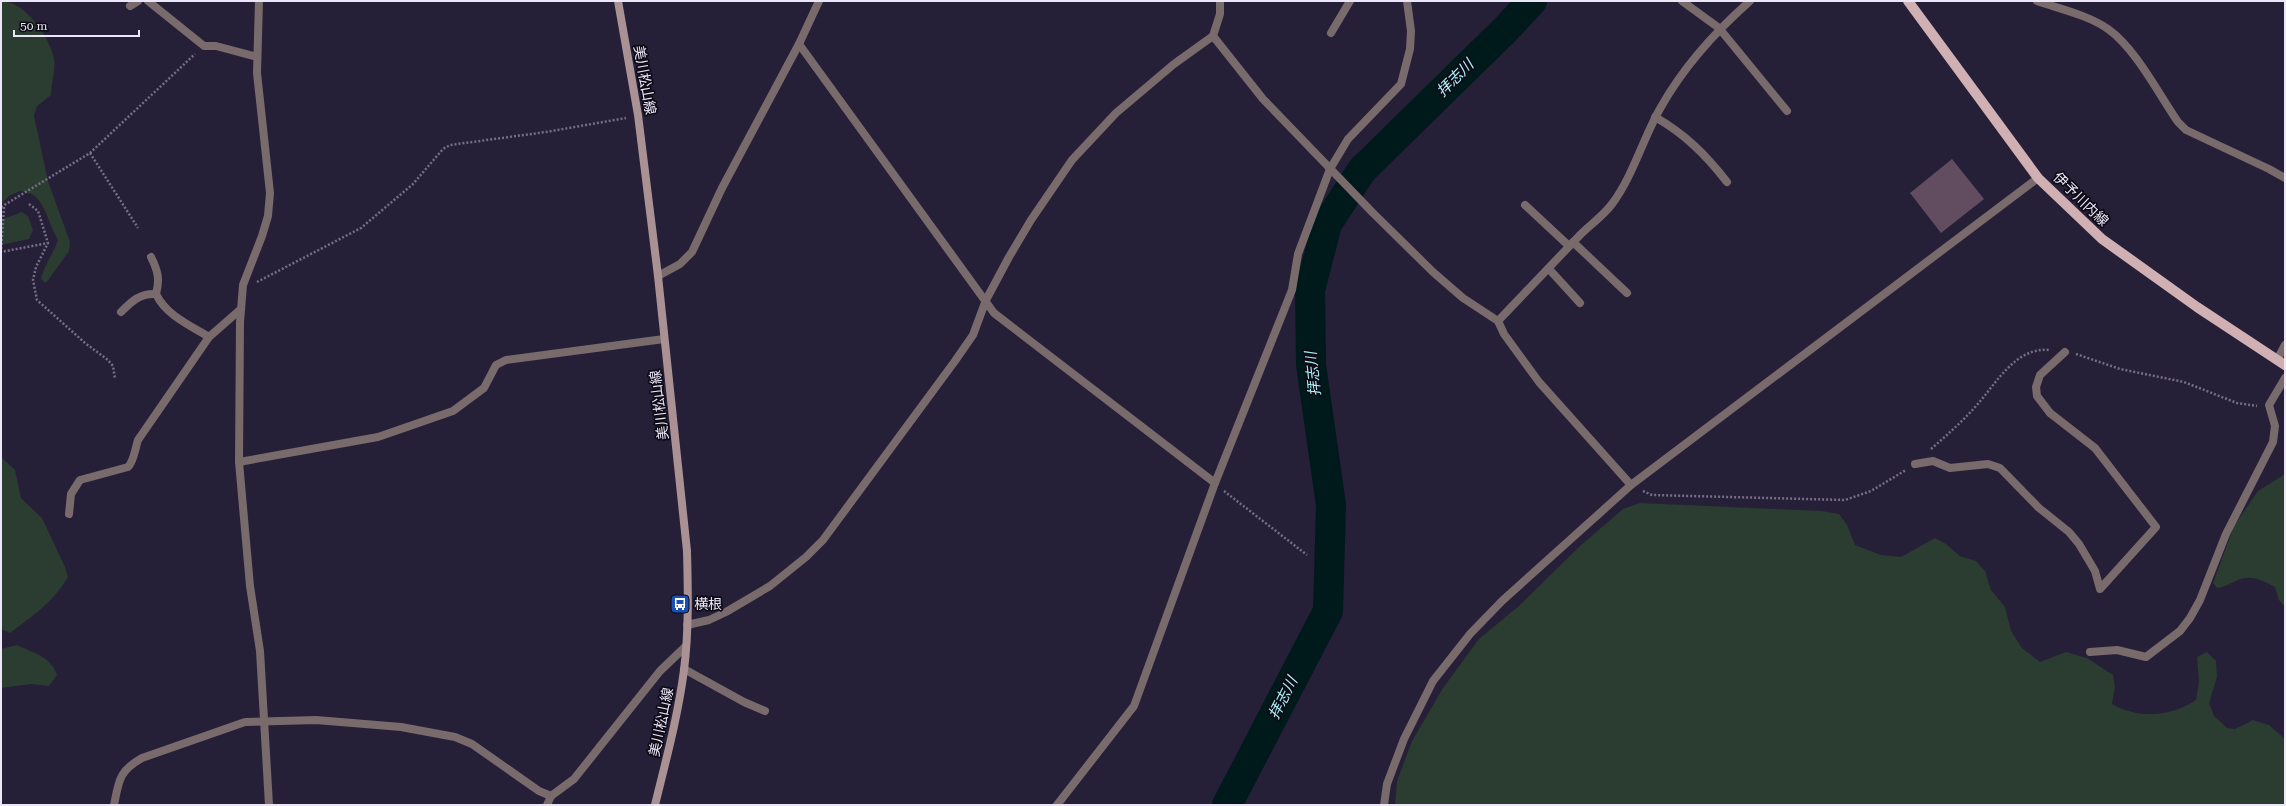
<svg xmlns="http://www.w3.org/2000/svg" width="2286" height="806" font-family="'Roboto Serif','Noto Sans JP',serif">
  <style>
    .green { fill: #2b3c30 }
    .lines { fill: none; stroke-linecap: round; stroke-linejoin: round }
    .river { stroke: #00191a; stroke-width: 30 }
    .building { fill: #624c60 }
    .path { stroke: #756f85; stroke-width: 2.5; stroke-dasharray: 2 2; stroke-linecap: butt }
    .street { stroke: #796a6b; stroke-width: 8 }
    .secondary { stroke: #aa9194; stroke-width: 8 }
    .primary { stroke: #d0b0b3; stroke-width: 10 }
    .labels { text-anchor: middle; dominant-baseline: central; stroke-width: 3.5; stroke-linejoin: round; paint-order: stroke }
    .street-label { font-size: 14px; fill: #ebe7f9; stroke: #0e0b16 }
    .poi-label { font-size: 14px; fill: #ebe7f9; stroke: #0e0b16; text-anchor: start }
    .water-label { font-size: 15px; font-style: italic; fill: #a8f3f6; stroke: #0e0b16 }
  </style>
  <rect width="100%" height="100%" fill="#261f38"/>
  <g class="green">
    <path d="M 1,1 C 25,1 50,37 54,59 C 56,69 51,84 51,95 L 37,106 L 34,116 L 48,181 L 70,242 L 69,251 L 46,283 L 41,279 C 44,265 53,255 58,240 C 50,227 46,207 36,197 C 32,193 25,192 20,191 L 9,196 L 1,204 Z"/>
    <path d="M 22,212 L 28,216 L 33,230 L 29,239 L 1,245 L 1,217 L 3,219 Z"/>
    <path d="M 1,457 L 15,470 L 21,498 L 42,518 L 65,567 L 68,577 C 52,603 34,615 10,633 L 1,629 Z"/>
    <path d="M 2285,474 L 2285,607 L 2279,600 L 2275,587 C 2264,581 2251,574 2238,580 C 2230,583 2226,587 2217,588 L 2213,583 L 2234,526 L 2258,491 Z"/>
    <path d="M 1640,503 L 1822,511 L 1839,514 L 1847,525 L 1855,545 L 1881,555 L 1901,557 L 1935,538 L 1946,544 L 1960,556 L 1976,561 L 1985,571 L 1991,590 L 2005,607 L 2011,631 L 2022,648 L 2040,662 L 2066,652 L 2087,658 L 2113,675 L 2115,686 L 2112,704 C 2138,719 2171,717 2196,700 L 2199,682 L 2197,657 L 2207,652 L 2216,661 L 2217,677 L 2209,703 L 2214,716 L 2227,728 L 2235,729 L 2253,720 L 2269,725 L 2284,738 L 2285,805 L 1395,805 L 1397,781 L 1412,741 L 1443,688 L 1479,639 L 1520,605 L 1580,546 L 1623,509 Z"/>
    <path d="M 17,645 C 33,653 51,656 57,675 L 49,686 L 31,684 L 1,688 L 1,649 Z"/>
  </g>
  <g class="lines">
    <path class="river" d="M 1227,805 L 1328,611 L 1331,505 L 1311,365 L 1310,290 L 1327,224 L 1362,170 L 1506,29 L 1532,1"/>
  </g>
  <path class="building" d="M 1952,159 L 1984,199 L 1941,233 L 1910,193 Z"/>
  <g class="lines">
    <g class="path">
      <path d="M 90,153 L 138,228"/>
      <path d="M 29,204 L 38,211 L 48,243"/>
      <path d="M 1,207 L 90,153 L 195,54"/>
      <path d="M 4,207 L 1,252 L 48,243 L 36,267 L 33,280 L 37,300 L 85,343 L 108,360 L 113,366 L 115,379"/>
      <path d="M 257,282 L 361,228 L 413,184 L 443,149 L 450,145 L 546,132 L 626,118"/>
      <path d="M 2076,354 L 2120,369 L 2184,382 L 2237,403 L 2257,406"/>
      <path d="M 1931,449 C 1947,435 1962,422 1976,406 C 1996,384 2015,347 2049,350"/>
      <path d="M 1224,491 L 1307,555"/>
      <path d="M 1643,491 L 1652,495 L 1845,500 L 1871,491 L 1906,470"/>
    </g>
    <g class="street">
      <path d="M 148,1 L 204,46 L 216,46 L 257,57"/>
      <path d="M 259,1 L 257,73 L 270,193 L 268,216 L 262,236 L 243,285 L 240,322 L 239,462 L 250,586 L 260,651 L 269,805"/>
      <path d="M 1682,1 L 1719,28 L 1787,111"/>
      <path d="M 2037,1 C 2060,9 2088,15 2108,29 C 2136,49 2158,93 2178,122 L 2186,130 L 2269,169 L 2285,178"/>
      <path d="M 130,6 L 138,1"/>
      <path d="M 1331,33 L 1350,1"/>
      <path d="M 1213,36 L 1263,99 L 1373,213 L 1433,272 L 1463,298 L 1498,321 L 1504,334 L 1539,382 L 1631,485"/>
      <path d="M 799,44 L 994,313 L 1215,483"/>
      <path d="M 1655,117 C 1685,134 1706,155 1727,182"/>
      <path d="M 1525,205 L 1569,246"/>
      <path d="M 1573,242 L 1627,293"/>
      <path d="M 151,257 C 158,271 160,279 156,294 C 166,315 189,325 209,337"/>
      <path d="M 1549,269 L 1580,303"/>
      <path d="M 658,276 L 680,264 L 692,252 L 722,188 L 799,44 L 819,1"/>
      <path d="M 121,312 C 132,301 140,293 156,294"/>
      <path d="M 1498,321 C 1526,292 1553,263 1581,234 C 1591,224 1603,216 1612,204 C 1633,176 1643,138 1661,107 C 1684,66 1715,32 1750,1"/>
      <path d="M 2277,360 L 2285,345"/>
      <path d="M 239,462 L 378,437 L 453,411 L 484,388 L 496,365 L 506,360 L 664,339"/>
      <path d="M 1915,464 L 1933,461 L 1950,468 L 1988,464 L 2000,468 L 2039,508 L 2069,532 L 2079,544 L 2095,571 L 2100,589 L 2156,527 L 2095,448 L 2050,413 L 2037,396 L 2036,387 L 2040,375 L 2065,352"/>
      <path d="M 69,514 L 71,494 L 80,480 L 128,467 C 134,461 135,449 138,440 L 209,337 L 241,309"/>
      <path d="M 687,625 L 709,620 L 726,612 L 770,586 L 806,557 L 823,540 L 955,361 L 973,335 L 986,300 L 1009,257 L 1031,220 L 1072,160 L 1116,113 L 1174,64 L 1213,36 L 1220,14 L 1220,1"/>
      <path d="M 2090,652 L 2117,650 L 2146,657 L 2180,631 L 2190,618 L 2200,600 L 2226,534 L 2273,442 L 2275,426 L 2269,405 L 2285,378"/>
      <path d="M 684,669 L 744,702 L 765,711"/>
      <path d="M 114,805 C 119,780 119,771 142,758 L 245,722 L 316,720 L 401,727 L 455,737 L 472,744 L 539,791 L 551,796"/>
      <path d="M 547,805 L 551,796 L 574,779 L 660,671 L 685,647"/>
      <path d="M 1057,805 L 1134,706 L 1215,483 L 1292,290 L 1298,254 L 1330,169 L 1348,139 L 1401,84 L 1410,49 L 1411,31 L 1407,1"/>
      <path d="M 1384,805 L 1387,784 L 1404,739 L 1433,681 L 1470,634 L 1502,601 L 1631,485 L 2038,178"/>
    </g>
    <path class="secondary" d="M 618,1 L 638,115 L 658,276 L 687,551 C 688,590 689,631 684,670 C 678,716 666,760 655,805"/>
    <path class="primary" d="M 1908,1 L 2038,178 L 2102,239 L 2197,307 L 2285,365"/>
  </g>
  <defs>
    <g id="bus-square" transform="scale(1)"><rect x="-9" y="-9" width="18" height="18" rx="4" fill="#1a4fb4" stroke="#0e0b16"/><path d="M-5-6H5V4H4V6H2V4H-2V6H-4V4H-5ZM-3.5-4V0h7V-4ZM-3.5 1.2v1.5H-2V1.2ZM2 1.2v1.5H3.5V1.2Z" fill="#fff"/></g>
  </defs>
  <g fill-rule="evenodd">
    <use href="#bus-square" x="680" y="604"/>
  </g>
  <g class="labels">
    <g class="street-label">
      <text transform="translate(645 80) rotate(80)">美川松山線</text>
      <text transform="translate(2081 199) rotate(44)">伊予川内線</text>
      <text transform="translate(659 405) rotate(-97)">美川松山線</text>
      <text transform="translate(661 722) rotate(-78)">美川松山線</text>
    </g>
    <g class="poi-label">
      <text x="694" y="604">横根</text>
    </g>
    <g class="water-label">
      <text transform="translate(1455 78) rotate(-45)">拝志川</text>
      <text transform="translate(1313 374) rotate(-96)">拝志川</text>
      <text transform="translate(1283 698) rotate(-63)">拝志川</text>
    </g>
  </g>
  <rect width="2286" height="806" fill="none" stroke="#ebe7f9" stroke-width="4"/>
  <path d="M14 30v6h125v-6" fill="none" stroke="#ebe7f9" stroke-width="2"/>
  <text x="20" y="30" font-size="12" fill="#ebe7f9" stroke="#0e0b16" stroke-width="3" paint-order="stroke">50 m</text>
</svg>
